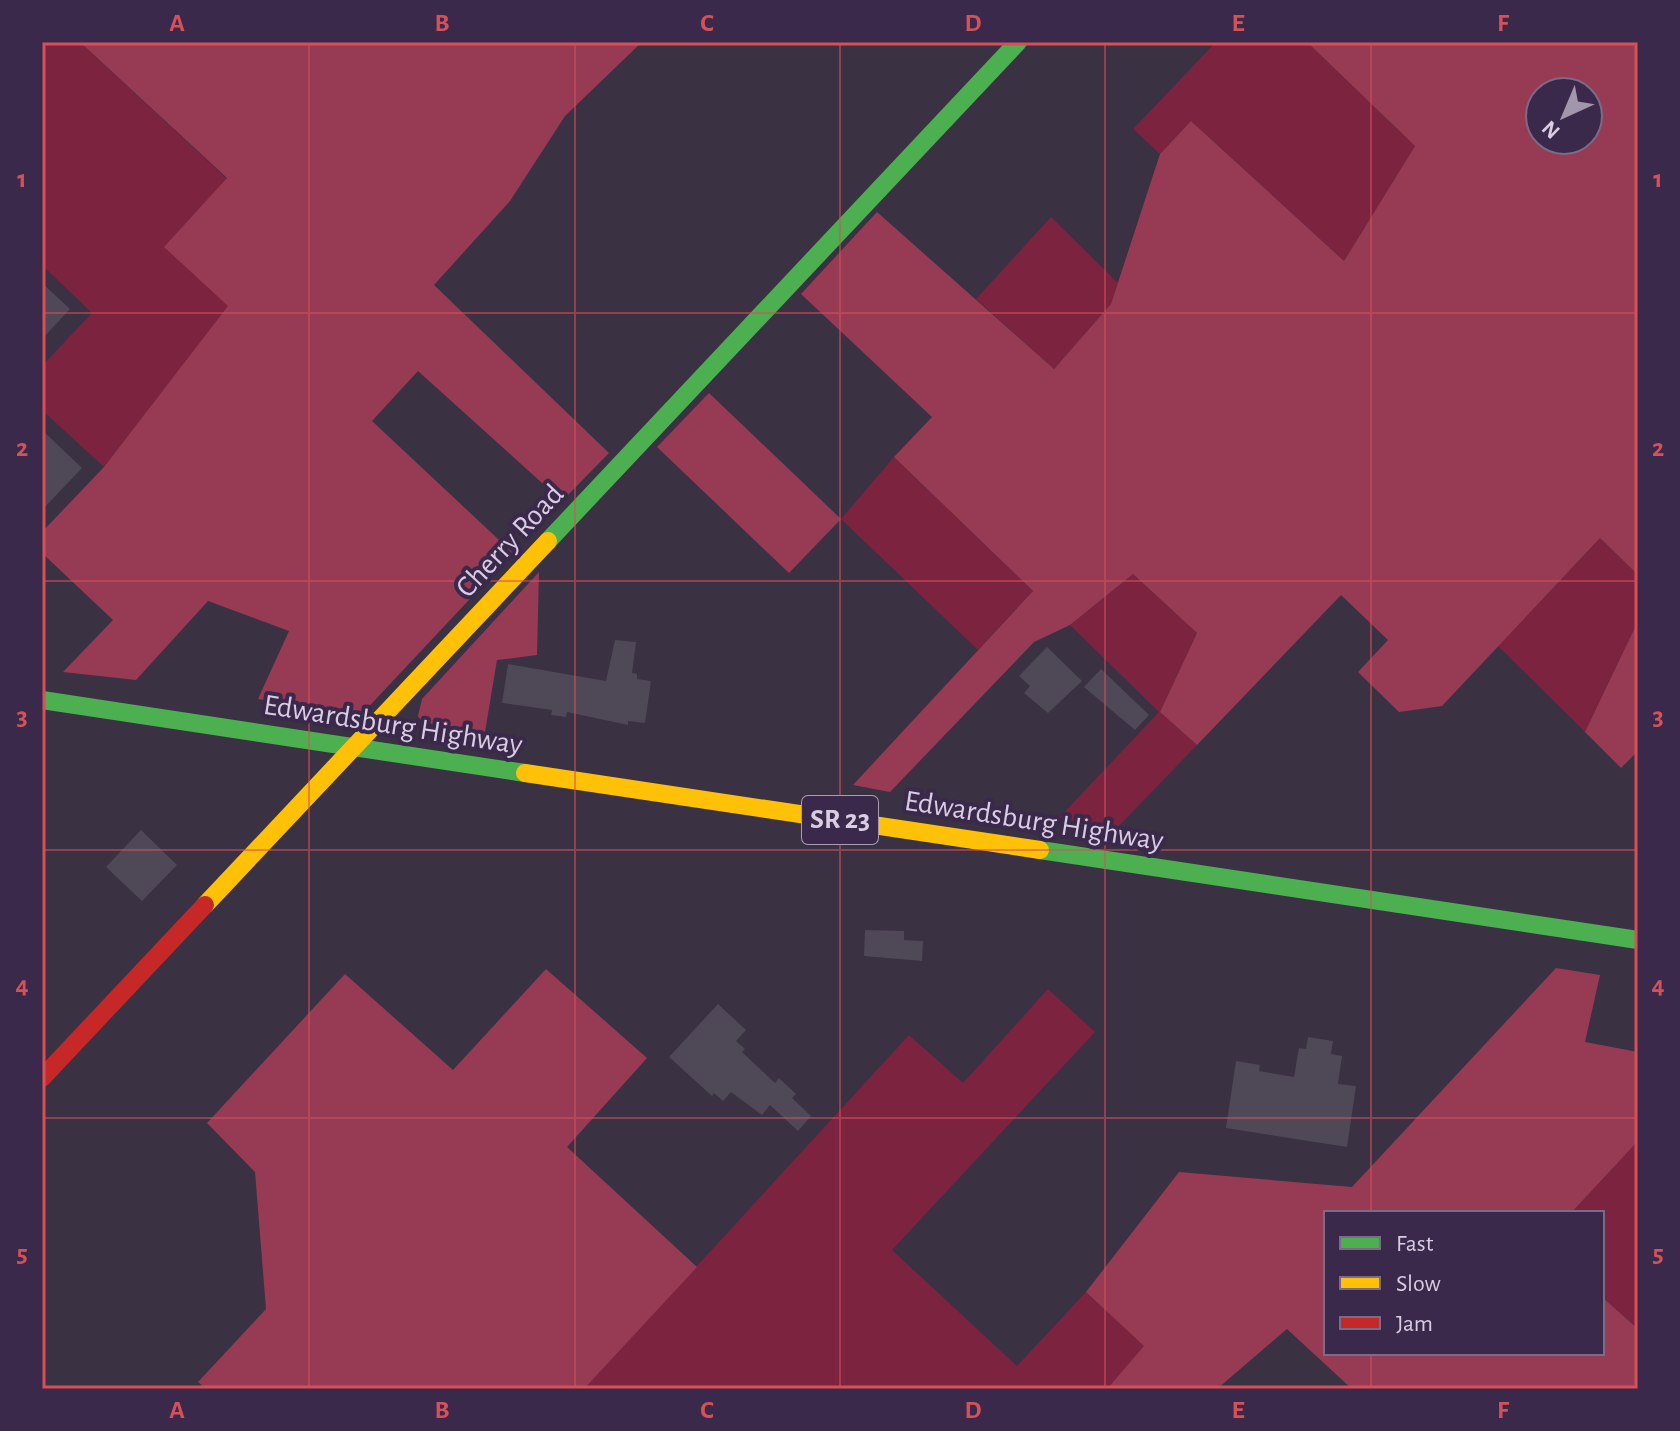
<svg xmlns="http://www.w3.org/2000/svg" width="1680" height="1431" font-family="'Alegreya Sans',sans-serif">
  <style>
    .green { fill: #7c2340 }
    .forest { fill: #973b54; fill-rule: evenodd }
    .building { fill: #4f4857 }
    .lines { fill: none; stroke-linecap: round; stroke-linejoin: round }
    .fast { stroke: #4caf50; stroke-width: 18 }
    .slow { stroke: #ffc107; stroke-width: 18 }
    .jam { stroke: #c62828; stroke-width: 18 }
    .grid { fill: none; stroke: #d65157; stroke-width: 2; stroke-opacity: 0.55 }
    .labels { text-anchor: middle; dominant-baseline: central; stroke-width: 8; stroke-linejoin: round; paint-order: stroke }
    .shield { fill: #3b294b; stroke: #a99cb5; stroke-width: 2 }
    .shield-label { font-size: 28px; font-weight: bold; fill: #d8cde3 }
    .street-label { font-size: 30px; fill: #d8cde3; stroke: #3b294b }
    .neatline { fill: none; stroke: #d65157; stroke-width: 3 }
    .grid-label { font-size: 26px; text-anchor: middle; font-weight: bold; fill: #d65157 }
  </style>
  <rect width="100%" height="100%" fill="#3a3143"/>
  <g class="green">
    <path d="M 42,42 L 80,42 L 227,179 L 229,306 L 104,467 L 42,410 L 42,366 L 92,313 L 42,265 Z"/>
    <path d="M 1216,42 L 1307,42 L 1415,146 L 1344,261 L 1191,121 L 1160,154 L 1133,129 Z"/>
    <path d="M 1051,217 L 1118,283 L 1111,304 L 1054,369 L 976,299 Z"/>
    <path d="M 894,457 L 1033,591 L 978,650 L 841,519 Z"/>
    <path d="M 1600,538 L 1638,575 L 1638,621 L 1585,732 L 1498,646 Z"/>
    <path d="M 1133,574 L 1197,633 L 1160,712 L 1197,745 L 1118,827 L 1058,819 L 1159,712 L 1070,625 Z"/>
    <path d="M 1048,989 L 1095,1032 L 892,1250 L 1017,1366 L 1086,1292 L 1145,1346 L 1107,1389 L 584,1389 L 909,1035 L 963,1083 Z"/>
    <path d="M 1638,1141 L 1638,1329 L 1602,1297 L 1602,1213 L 1571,1213 Z"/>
  </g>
  <g class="forest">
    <path d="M 80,42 L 642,42 L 565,116 L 510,201 L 434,285 L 609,453 L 562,501 L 418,371 L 372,421 L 513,553 L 360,716 L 258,699 L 289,631 L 208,601 L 136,680 L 63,672 L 113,620 L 42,553 L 42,532 L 104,467 L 228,306 L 164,247 L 227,178 Z"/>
    <path d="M 1307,42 L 1638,42 L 1638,575 L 1600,538 L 1442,706 L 1399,712 L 1358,672 L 1388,640 L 1341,595 L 1197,745 L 1160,712 L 1197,633 L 1133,574 L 1070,625 L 1034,642 L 890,792 L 853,785 L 1033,591 L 894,457 L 932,417 L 801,294 L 877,212 L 1054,369 L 1111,304 L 1160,154 L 1191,121 L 1344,261 L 1415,146 ZM 1588,92 L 1588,140 L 1540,140 L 1540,92 Z"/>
    <path d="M 709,393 L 841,519 L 789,573 L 657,447 Z"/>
    <path d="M 539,572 L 537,655 L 497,660 L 485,732 L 422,722 L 418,716 L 422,699 Z"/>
    <path d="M 1638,621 L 1638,751 L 1621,768 L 1585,732 Z"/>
    <path d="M 1556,968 L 1600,975 L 1585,1042 L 1638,1052 L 1638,1141 L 1571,1213 L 1326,1213 L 1326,1353 L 1602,1353 L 1602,1297 L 1638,1329 L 1638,1389 L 1352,1389 L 1287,1329 L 1217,1389 L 1107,1389 L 1144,1346 L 1086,1292 L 1179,1172 L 1352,1187 Z"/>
    <path d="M 546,969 L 647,1058 L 567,1147 L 697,1267 L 584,1389 L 206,1389 L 198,1382 L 266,1309 L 255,1172 L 207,1123 L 345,974 L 453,1070 Z"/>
  </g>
  <g class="building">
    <path d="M 42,283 L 70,309 L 42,339 Z"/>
    <path d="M 42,430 L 82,468 L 42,510 Z"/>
    <path d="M 615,640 L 636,642 L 632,673 L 637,674 L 637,679 L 651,681 L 645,723 L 628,721 L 628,725 L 567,712 L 566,717 L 551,715 L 552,710 L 502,703 L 508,664 L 606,681 Z"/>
    <path d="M 1047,647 L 1082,681 L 1048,713 L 1024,693 L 1030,686 L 1019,676 Z"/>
    <path d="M 1101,669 L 1149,715 L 1135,730 L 1084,687 Z"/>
    <path d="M 141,830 L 177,865 L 142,901 L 106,867 Z"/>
    <path d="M 865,930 L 904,931 L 904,940 L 923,941 L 922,961 L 864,956 Z"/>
    <path d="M 718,1004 L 746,1030 L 736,1041 L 745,1049 L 742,1052 L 775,1083 L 779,1078 L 796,1094 L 792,1098 L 811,1116 L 798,1131 L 770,1105 L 762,1115 L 731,1092 L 723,1101 L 714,1093 L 712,1096 L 669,1057 Z"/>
    <path d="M 1308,1037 L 1333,1041 L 1331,1054 L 1342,1056 L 1338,1084 L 1356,1086 L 1347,1147 L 1226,1128 L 1236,1061 L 1260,1065 L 1259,1071 L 1294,1077 L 1299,1048 L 1306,1049 Z"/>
  </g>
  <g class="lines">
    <g class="fast">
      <path d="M 548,541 L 1018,42"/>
      <path d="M 42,700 L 525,773"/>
      <path d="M 1040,850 L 1638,940"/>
    </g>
    <g class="slow">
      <path d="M 525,773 L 1040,850"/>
      <path d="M 205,905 L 548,541"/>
    </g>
    <path class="jam" d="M 42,1078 L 205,905"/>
  </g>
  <path class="grid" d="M 309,42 L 309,1389M 575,42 L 575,1389M 840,42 L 840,1389M 1105,42 L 1105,1389M 1371,42 L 1371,1213M 42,313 L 1638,313M 42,581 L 1638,581M 42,850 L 1638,850M 42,1118 L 1638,1118M 1371,1353 L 1371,1389"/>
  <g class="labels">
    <rect class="shield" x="802" y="796" width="76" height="48" rx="6"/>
    <g class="shield-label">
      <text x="840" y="820">SR 23</text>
    </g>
    <g class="street-label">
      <text transform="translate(510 541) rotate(-47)">Cherry Road</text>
      <text transform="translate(393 725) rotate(9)">Edwardsburg Highway</text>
      <text transform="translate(1034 821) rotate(9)">Edwardsburg Highway</text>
    </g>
  </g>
  <rect width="1680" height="1431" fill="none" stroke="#3b294b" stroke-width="88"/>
  <rect x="1324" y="1211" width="280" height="144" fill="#3b294b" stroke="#7a6b88" stroke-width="2"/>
  <rect x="1340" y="1237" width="40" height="12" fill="#4caf50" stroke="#7a6b88" stroke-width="2"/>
  <text x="1396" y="1251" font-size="24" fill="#d8cde3">Fast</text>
  <rect x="1340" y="1277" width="40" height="12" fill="#ffc107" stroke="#7a6b88" stroke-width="2"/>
  <text x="1396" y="1291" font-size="24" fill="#d8cde3">Slow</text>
  <rect x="1340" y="1317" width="40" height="12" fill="#c62828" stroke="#7a6b88" stroke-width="2"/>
  <text x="1396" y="1331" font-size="24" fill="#d8cde3">Jam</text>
  <g transform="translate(1564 116) rotate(224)"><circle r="38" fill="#3b294b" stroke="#7a6b88" stroke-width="2"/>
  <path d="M0-6L14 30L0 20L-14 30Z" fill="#a196ab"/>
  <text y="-12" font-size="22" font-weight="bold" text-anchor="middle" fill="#d8cde3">N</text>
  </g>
  <rect x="44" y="44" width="1592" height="1343" class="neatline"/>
  <g class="grid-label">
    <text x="177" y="31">A</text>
    <text x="442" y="31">B</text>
    <text x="707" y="31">C</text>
    <text x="973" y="31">D</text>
    <text x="1238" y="31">E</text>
    <text x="1503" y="31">F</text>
    <text x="22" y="187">1</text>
    <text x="1658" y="187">1</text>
    <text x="22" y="456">2</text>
    <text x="1658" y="456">2</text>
    <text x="22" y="725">3</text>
    <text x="1658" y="725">3</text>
    <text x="22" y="993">4</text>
    <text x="1658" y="993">4</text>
    <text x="22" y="1262">5</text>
    <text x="1658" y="1262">5</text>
    <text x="177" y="1418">A</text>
    <text x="442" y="1418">B</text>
    <text x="707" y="1418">C</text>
    <text x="973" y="1418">D</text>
    <text x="1238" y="1418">E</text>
    <text x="1503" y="1418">F</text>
  </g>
</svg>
